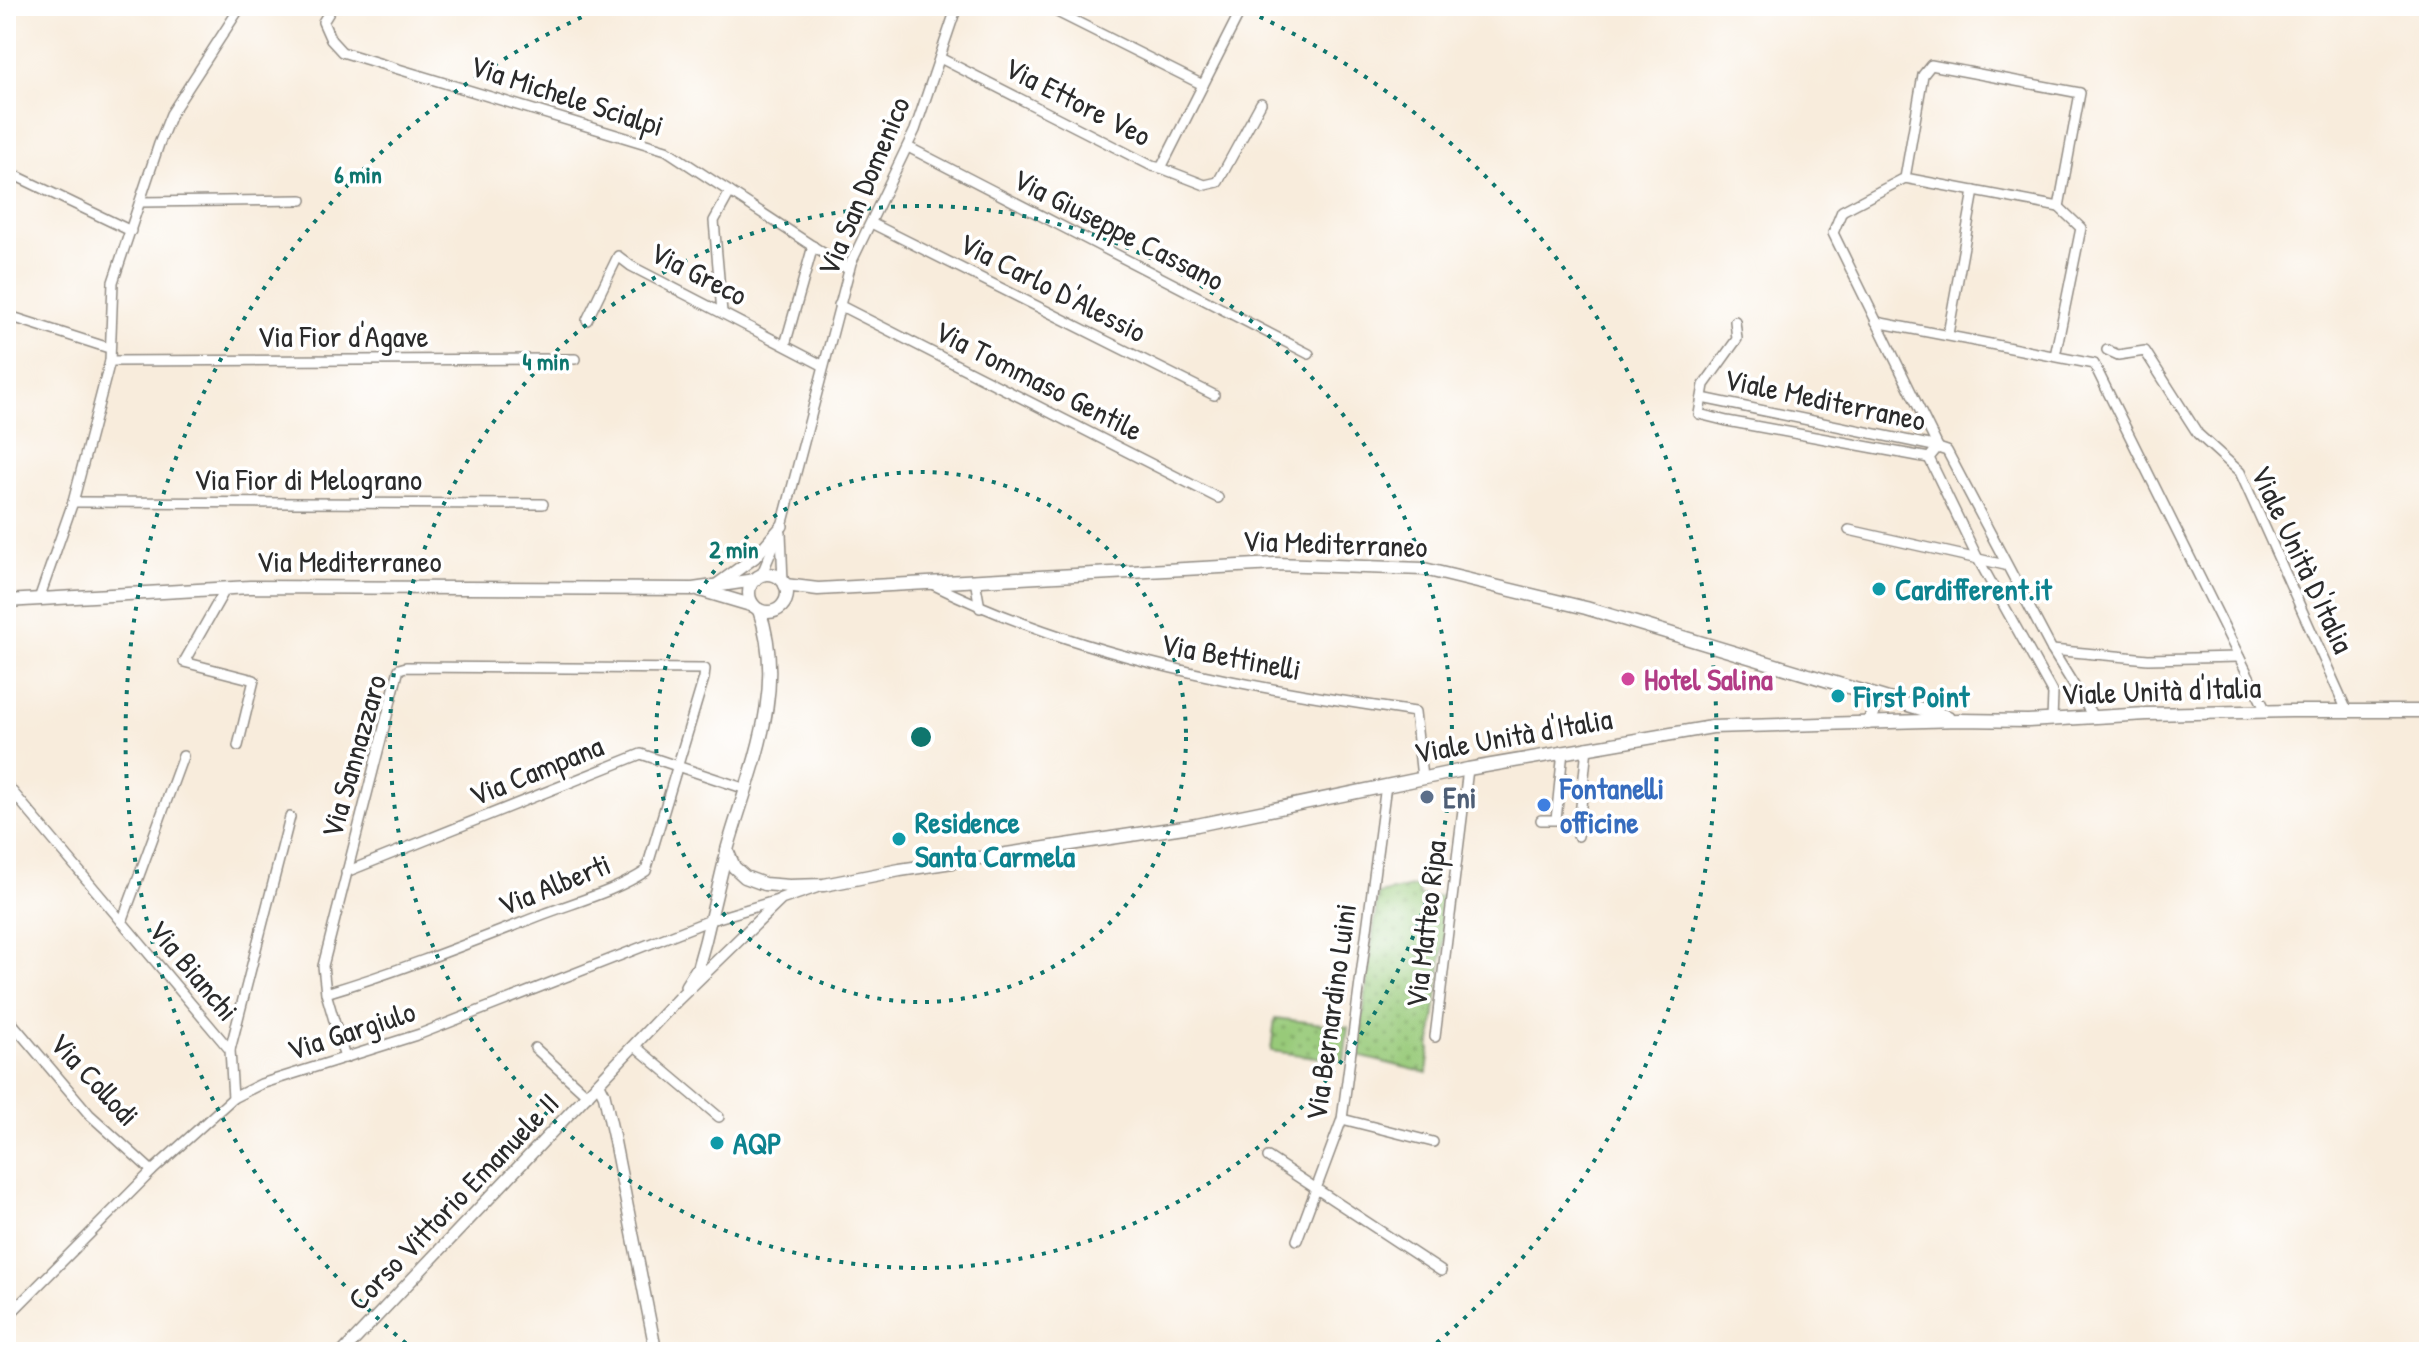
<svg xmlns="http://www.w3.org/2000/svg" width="2435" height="1358" font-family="'Patrick Hand',sans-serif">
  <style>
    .grass { fill: url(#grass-dots); stroke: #627a52; stroke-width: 2 }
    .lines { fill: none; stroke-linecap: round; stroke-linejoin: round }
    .minor-casing { stroke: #928c84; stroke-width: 12 }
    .tertiary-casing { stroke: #928c84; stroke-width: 14 }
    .secondary-casing { stroke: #928c84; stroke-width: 15 }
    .minor { stroke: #fff; stroke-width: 9 }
    .tertiary { stroke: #fff; stroke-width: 11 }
    .secondary { stroke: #fff; stroke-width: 12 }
    .ring { fill: none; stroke: #0f766e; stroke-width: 4; stroke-dasharray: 4 8 }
    .culture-dot { fill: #0f9aa8; stroke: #fff; stroke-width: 3 }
    .hotel-dot { fill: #d1479c; stroke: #fff; stroke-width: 3 }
    .service-dot { fill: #5c6f8a; stroke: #fff; stroke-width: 3 }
    .shop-dot { fill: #3f7fe0; stroke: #fff; stroke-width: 3 }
    .labels { text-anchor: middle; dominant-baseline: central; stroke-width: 7; stroke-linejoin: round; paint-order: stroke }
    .street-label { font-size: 30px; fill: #2b2b2b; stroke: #fff }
    .culture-label { font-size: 30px; font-weight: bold; fill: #0d838f; stroke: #fff; text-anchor: start }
    .hotel-label { font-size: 30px; font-weight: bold; fill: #b23c85; stroke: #fff; text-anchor: start }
    .shop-label { font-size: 30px; font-weight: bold; fill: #366cbe; stroke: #fff; text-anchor: start }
    .service-label { font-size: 30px; font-weight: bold; fill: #4e5e75; stroke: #fff; text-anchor: start }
    .centre { fill: #0f766e; stroke: #fff; stroke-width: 4 }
    .ring-label { font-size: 24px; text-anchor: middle; font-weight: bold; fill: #0f766e; stroke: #fff; stroke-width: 7; stroke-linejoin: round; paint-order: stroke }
  </style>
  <defs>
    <pattern id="grass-dots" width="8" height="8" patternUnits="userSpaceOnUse" patternTransform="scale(2)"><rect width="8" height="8" fill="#98ca79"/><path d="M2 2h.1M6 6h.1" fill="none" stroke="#7ca463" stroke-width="1.8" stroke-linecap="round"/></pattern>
  </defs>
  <rect width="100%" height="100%" fill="#fff"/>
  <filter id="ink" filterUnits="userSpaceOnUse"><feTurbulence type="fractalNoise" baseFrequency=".0125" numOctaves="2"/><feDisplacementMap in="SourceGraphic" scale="16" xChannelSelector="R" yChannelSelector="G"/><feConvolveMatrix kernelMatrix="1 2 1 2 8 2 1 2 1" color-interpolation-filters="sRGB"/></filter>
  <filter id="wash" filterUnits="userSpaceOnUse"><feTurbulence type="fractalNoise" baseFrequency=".006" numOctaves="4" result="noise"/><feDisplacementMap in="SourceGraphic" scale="32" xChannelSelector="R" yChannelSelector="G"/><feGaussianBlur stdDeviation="1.8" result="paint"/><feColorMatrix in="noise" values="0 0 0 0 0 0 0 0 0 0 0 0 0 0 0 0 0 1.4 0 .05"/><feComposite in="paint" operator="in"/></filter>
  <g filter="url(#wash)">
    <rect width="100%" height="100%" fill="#f8ecdc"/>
    <g class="grass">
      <path d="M 1417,886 L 1419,896 L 1450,897 L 1427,1073 L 1358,1056 L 1378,894 Z"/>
      <path d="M 1275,1018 L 1348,1027 L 1344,1061 L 1271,1051 Z"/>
    </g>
  </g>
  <g filter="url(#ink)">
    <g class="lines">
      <g class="minor-casing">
        <g id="minor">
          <path d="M 333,6 L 323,22 L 331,40 L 342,52 L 666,150 L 849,270"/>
          <path d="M 1045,6 L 1203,85"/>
          <path d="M 940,58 L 1152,166 L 1161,168 L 1243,6"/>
          <path d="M 908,147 L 1309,354"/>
          <path d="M 1161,168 L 1205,185 L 1218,182 L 1261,103"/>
          <path d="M 6,171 L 131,231"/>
          <path d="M 1905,178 L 2059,207 L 2080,93 L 1931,65 L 1923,75 L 1905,178 L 1842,211 L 1833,233 L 1938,447"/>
          <path d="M 140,202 L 302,200"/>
          <path d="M 871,223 L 1214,395"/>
          <path d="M 839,305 L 1218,498"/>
          <path d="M 722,312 L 714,221 L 730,192"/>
          <path d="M 6,315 L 109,348"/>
          <path d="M 587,320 L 618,256 L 631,266 L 822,365"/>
          <path d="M 1735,321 L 1737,339 L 1704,385 L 1699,414 L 1727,421 L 1929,458 L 1938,447"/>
          <path d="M 1876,322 L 2094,364 L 2266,711"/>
          <path d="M 1948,334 L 1974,191"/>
          <path d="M 785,345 L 813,246"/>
          <path d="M 2107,350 L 2118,355 L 2145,351 L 2198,434 L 2240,472 L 2347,711"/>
          <path d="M 2055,356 L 2081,228 L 2059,207"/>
          <path d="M 110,361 L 575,359"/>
          <path d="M 1702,398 L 1929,445 L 1947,451 L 2052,650 L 2094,718"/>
          <path d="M 1929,458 L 1978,559 L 2053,694 L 2052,720"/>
          <path d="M 73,502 L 543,504"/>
          <path d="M 1849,530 L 2005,565"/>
          <path d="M 781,533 L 783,582"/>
          <path d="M 761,576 L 782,526 L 851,263 L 915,130 L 957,6"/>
          <path d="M 975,580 L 980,608"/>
          <path d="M 932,584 C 1086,660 1247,687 1415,712 L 1422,778"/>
          <path d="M 226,588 L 184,662 L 254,680 L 238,746"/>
          <path d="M 39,599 L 73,502 L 110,361 L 113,282 L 159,144 L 171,114 L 241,6"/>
          <path d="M 2052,650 L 2148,659 L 2239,657"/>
          <path d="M 6,784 L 230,1050 L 233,1098"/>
          <path d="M 1541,820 L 1556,820 L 1563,751"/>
          <path d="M 1578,836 L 1587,747"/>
          <path d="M 346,872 L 641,754 L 746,789"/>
          <path d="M 122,922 L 183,756"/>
          <path d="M 326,993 C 400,971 472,942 544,914 C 578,901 616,891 646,871 L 704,678 L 705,669 L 406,667 L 399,669 L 323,966 L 326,993 L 345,1058"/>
          <path d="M 6,1016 L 89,1114 L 152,1171"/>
          <path d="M 1435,1037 L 1468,769"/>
          <path d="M 635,1046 L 719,1117"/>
          <path d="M 535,1048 L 588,1096"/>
          <path d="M 230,1050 L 290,817"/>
          <path d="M 1342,1119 L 1433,1142"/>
          <path d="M 1268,1157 L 1441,1271"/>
          <path d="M 1297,1240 L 1342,1119 L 1386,785"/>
          <path d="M 6,1318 L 152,1171 L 233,1098 L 261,1084 L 420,1034 L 708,921 L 778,900"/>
        </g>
      </g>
      <g class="tertiary-casing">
        <g id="tertiary">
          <path d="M 718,584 L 755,557 L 782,526"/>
          <path d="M 686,986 L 698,967 L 705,942 L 727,850"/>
          <path d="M 599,1084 L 604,1094 L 613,1134 L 656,1352"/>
          <path d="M 343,1352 L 678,999 L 781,899 L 816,887"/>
        </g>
      </g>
      <g class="secondary-casing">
        <g id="secondary">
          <circle cx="768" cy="593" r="19"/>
          <path d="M 785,585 L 818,589 L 1275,564 L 1424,569 L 1586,608 L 1948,717"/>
          <path d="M 700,590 L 754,606"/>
          <path d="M 6,601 L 250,587 L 693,589 L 755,580"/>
          <path d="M 759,610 C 788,691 749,772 727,850 L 734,867 L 745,877 L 764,884 L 789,886 L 824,885 L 900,870 L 1197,825 L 1468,769 L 1712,727 L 1959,720 L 2028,721 L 2147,714 L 2291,711 L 2429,711"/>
          <path d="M 1867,692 L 1875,709 L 1868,723"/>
        </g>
      </g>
      <use href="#minor" class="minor"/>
      <use href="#tertiary" class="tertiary"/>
      <use href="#secondary" class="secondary"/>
    </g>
  </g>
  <g class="ring">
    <circle cx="921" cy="737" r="265"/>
    <circle cx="921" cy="737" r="531"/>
    <path d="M415 1351A796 796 0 0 1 604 7M1238 7A796 796 0 0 1 1427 1351"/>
  </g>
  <g class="culture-dot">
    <circle cx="1879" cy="589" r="8"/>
    <circle cx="1838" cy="696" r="8"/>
    <circle cx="899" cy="839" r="8"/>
    <circle cx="717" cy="1143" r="8"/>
  </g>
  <circle class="hotel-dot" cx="1628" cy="679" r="8"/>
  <circle class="service-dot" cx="1427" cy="797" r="8"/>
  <circle class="shop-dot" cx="1544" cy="805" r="8"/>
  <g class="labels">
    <g class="street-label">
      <text transform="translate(567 95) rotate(18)">Via Michele Scialpi</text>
      <text transform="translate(1078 101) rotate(27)">Via Ettore Veo</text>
      <text transform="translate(863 186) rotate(-67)">Via San Domenico</text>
      <text transform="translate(1119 229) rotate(27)">Via Giuseppe Cassano</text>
      <text transform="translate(699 273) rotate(27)">Via Greco</text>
      <text transform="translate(1053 287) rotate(27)">Via Carlo D'Alessio</text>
      <text x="343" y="336">Via Fior d'Agave</text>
      <text transform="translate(1039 380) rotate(27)">Via Tommaso Gentile</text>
      <text transform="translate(1825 399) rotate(12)">Viale Mediterraneo</text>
      <text x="308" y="479">Via Fior di Melograno</text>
      <text transform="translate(1335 543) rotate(2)">Via Mediterraneo</text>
      <text transform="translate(2303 559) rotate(65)">Viale Unità D'Italia</text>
      <text x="349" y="561">Via Mediterraneo</text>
      <text transform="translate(1231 656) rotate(11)">Via Bettinelli</text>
      <text transform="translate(2161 690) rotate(-2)">Viale Unità d'Italia</text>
      <text transform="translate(1513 735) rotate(-10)">Viale Unità d'Italia</text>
      <text transform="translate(353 756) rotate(-74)">Via Sannazzaro</text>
      <text transform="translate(536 770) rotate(-22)">Via Campana</text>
      <text transform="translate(554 884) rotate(-22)">Via Alberti</text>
      <text transform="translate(1425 924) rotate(-83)">Via Matteo Ripa</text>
      <text transform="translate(194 970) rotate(50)">Via Bianchi</text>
      <text transform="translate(1330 1012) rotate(-82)">Via Bernardino Luini</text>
      <text transform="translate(351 1030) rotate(-18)">Via Gargiulo</text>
      <text transform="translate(95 1079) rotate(47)">Via Collodi</text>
      <text transform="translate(453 1201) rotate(-46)">Corso Vittorio Emanuele II</text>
    </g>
    <g class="culture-label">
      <text x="1895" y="589">Cardifferent.it</text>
      <text x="1854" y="696">First Point</text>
      <text x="915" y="822">Residence<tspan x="915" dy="34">Santa Carmela</tspan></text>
      <text x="733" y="1143">AQP</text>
    </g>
    <g class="hotel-label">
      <text x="1644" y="679">Hotel Salina</text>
    </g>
    <g class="shop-label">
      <text x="1560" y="788">Fontanelli<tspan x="1560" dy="34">officine</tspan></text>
    </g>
    <g class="service-label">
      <text x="1443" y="797">Eni</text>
    </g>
  </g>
  <circle cx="921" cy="737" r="12" class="centre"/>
  <g class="ring-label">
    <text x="358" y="183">6 min</text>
    <text x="546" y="370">4 min</text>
    <text x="734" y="558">2 min</text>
  </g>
  <rect width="2435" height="1358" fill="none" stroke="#fff" stroke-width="32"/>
</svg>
